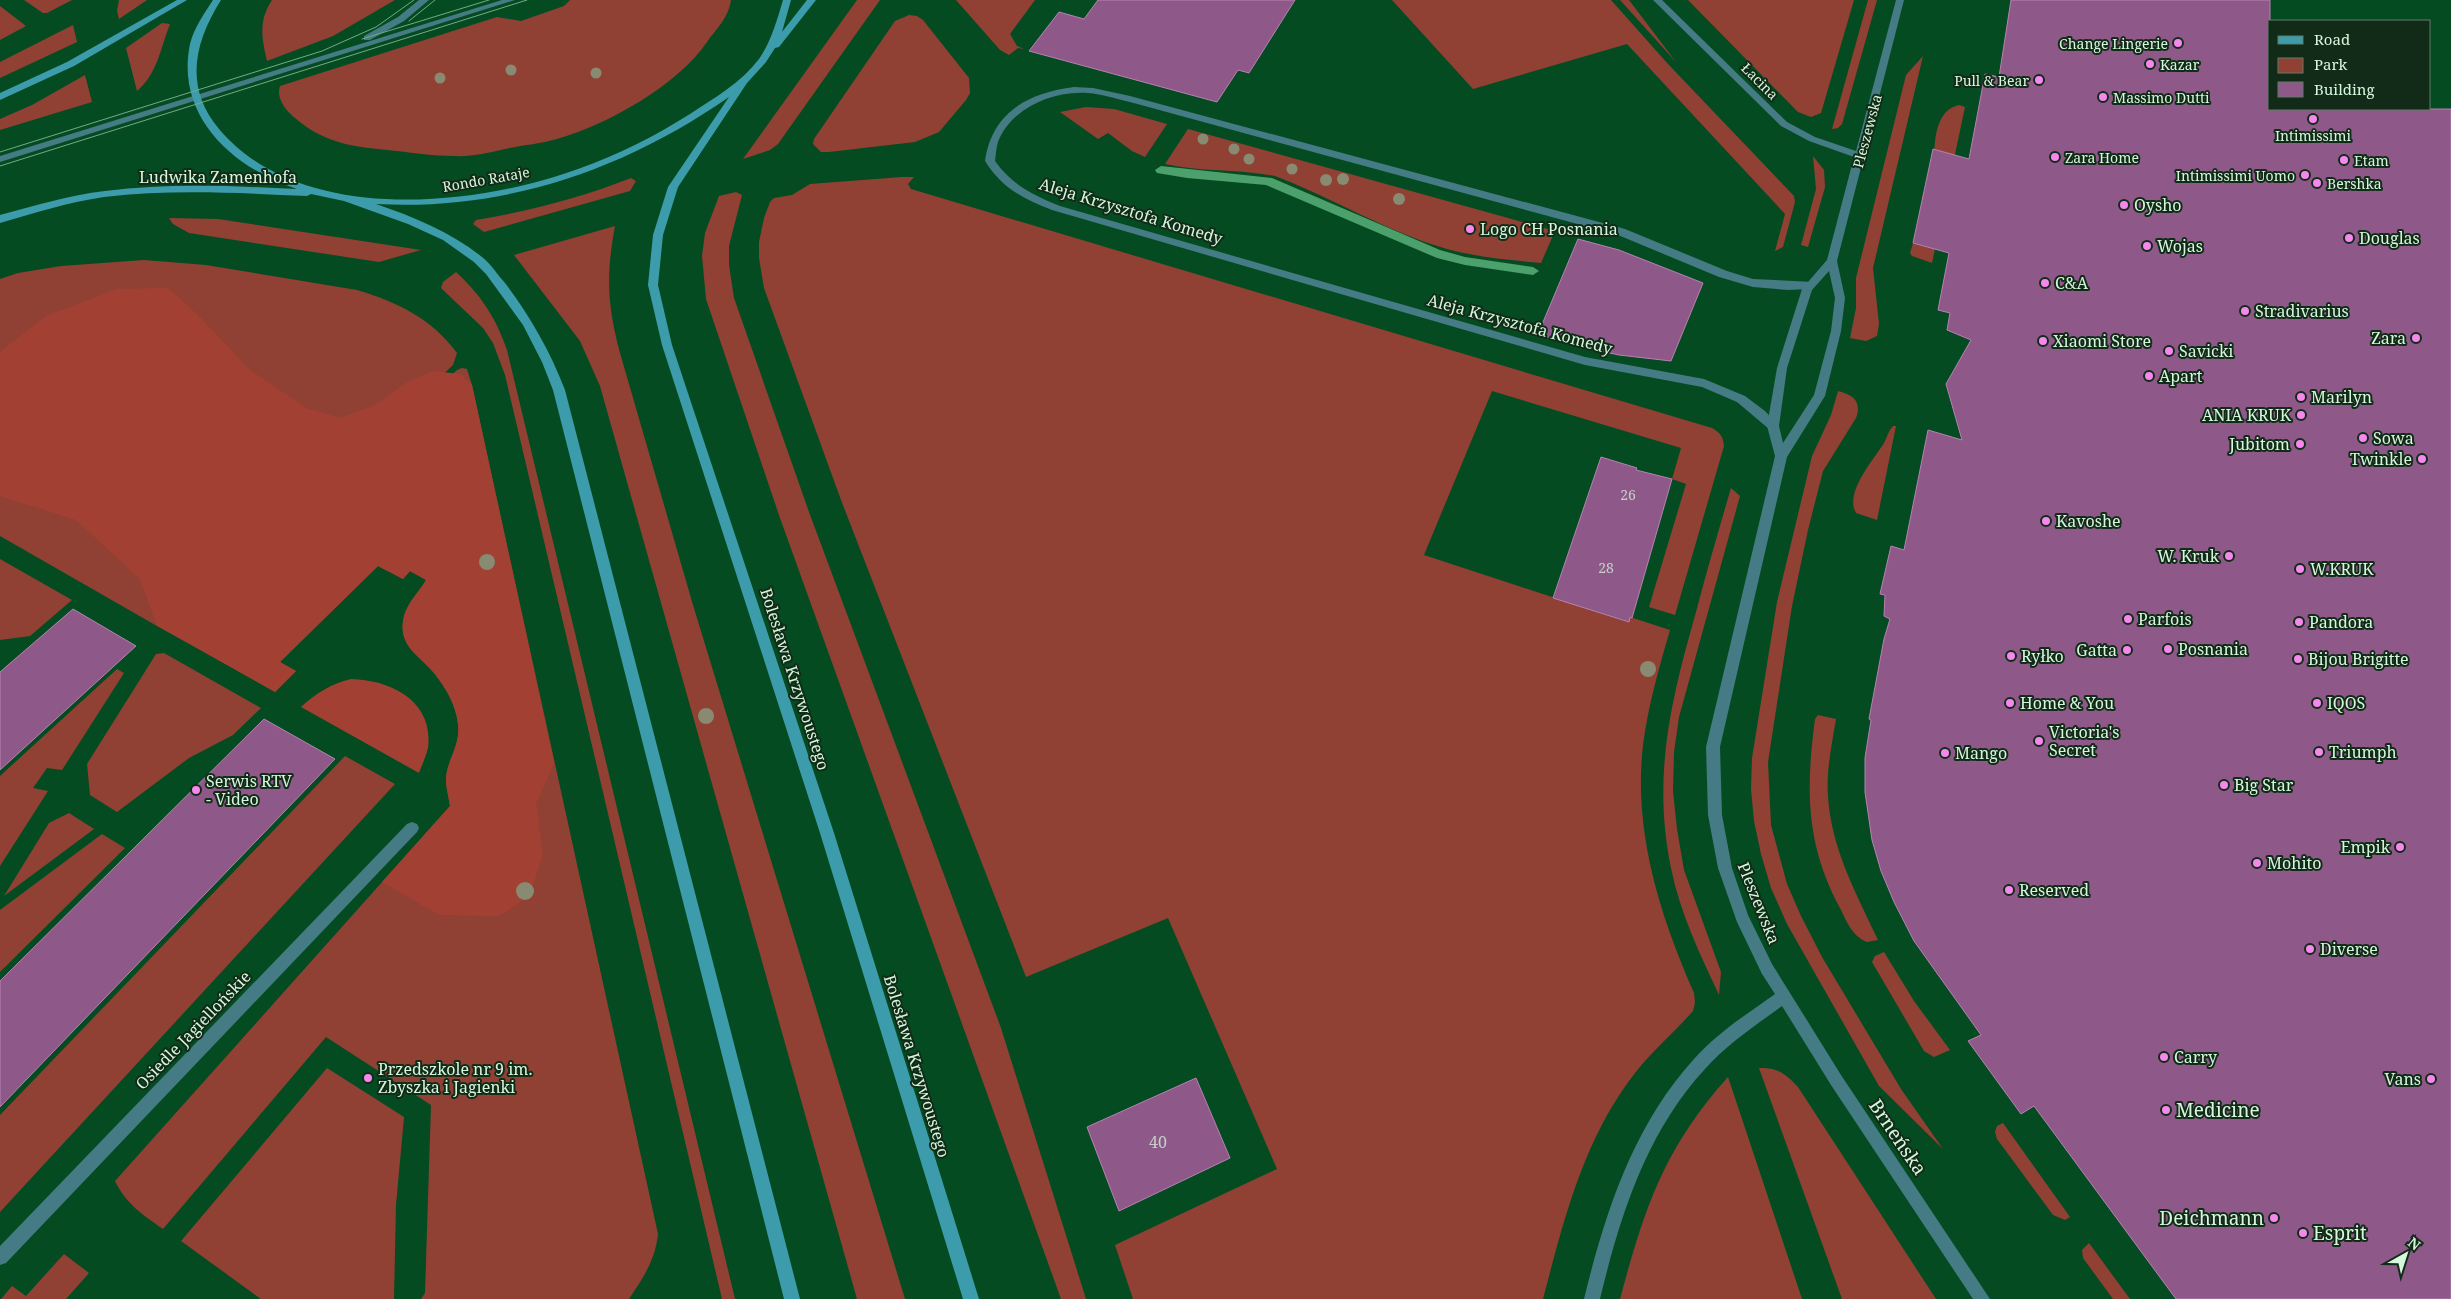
<svg xmlns="http://www.w3.org/2000/svg" width="2451" height="1299" font-family="'Noto Serif',serif">
  <style>
    .green { fill: #914034 }
    .forest { fill: #a24133 }
    .lines { fill: none; stroke-linecap: round; stroke-linejoin: round }
    .stream { fill: #4ca06b; fill-rule: evenodd }
    .building { fill: #8e5989; stroke: #b881b2 }
    .lane { fill: #447b84; fill-rule: evenodd }
    .street { fill: #447b84; fill-rule: evenodd }
    .secondary { fill: #3d9cab; fill-rule: evenodd }
    .tram { stroke: #76a887; stroke-width: 1 }
    .tree { fill: #888a71 }
    .poi-dot { fill: #f688ed; stroke: #112b18; stroke-width: 2 }
    .labels { text-anchor: middle; dominant-baseline: central; stroke-width: 4; stroke-linejoin: round; paint-order: stroke }
    .far-poi-label { font-size: 14px; fill: #d7f7dd; stroke: #112b18; text-anchor: start }
    .far-street-label { font-size: 14px; fill: #d7f7dd; stroke: #112b18 }
    .number-label { font-size: 14px; fill: #c5d0c8 }
    .street-label { font-size: 16px; fill: #d7f7dd; stroke: #112b18 }
    .poi-label { font-size: 16px; fill: #d7f7dd; stroke: #112b18; text-anchor: start }
    .near-number-label { font-size: 16px; fill: #c5d0c8 }
    .near-poi-label { font-size: 19px; fill: #d7f7dd; stroke: #112b18; text-anchor: start }
    .near-street-label { font-size: 19px; fill: #d7f7dd; stroke: #112b18 }
  </style>
  <rect width="100%" height="100%" fill="#054b21"/>
  <g class="green">
    <path d="M 24,0 L 72,0 L 47,13 L 43,13 Z"/>
    <path d="M 119,0 L 147,0 L 119,19 L 117,11 Z"/>
    <path d="M 272,0 L 395,0 L 333,36 L 267,61 C 262,38 258,21 272,0 Z"/>
    <path d="M 570,0 L 731,0 C 729,17 717,28 707,42 C 678,85 607,125 557,139 C 540,144 523,145 505,149 C 488,153 471,157 453,156 C 434,156 415,153 397,151 C 357,147 326,145 295,118 C 285,110 276,98 280,86 L 497,17 L 521,21 L 564,6 Z"/>
    <path d="M 857,0 L 880,0 L 778,144 L 770,150 L 743,159 Z"/>
    <path d="M 956,0 L 1035,0 L 1010,34 L 1017,46 L 1024,49 L 1018,48 L 1009,55 L 1000,50 Z"/>
    <path d="M 1392,0 L 1611,0 L 1668,64 L 1794,196 L 1795,202 L 1783,247 L 1775,251 L 1785,214 L 1627,44 L 1473,89 Z"/>
    <path d="M 1620,0 L 1629,0 L 1676,62 Z"/>
    <path d="M 1688,0 L 1854,0 L 1821,113 L 1811,117 L 1798,112 Z"/>
    <path d="M 1868,0 L 1877,0 L 1842,124 L 1838,128 L 1832,129 Z"/>
    <path d="M 0,6 L 26,26 L 0,40 Z"/>
    <path d="M 909,15 L 917,16 L 923,20 L 969,78 L 970,93 L 966,100 L 939,132 L 915,142 L 829,152 L 821,152 L 813,144 L 814,139 L 895,21 Z"/>
    <path d="M 162,23 L 170,24 C 160,49 158,73 137,91 L 126,48 Z"/>
    <path d="M 73,25 L 77,42 L 0,78 L 0,62 Z"/>
    <path d="M 1923,56 L 1873,268 L 1879,324 L 1877,336 L 1866,341 L 1850,338 L 1856,308 L 1856,278 L 1906,75 Z"/>
    <path d="M 85,75 L 92,102 L 0,130 L 0,119 L 32,105 Z"/>
    <path d="M 1959,105 L 1965,107 L 1932,263 L 1912,256 L 1910,253 L 1913,243 L 1926,246 L 1922,199 L 1924,191 L 1937,194 C 1935,171 1926,112 1959,105 Z"/>
    <path d="M 1086,107 L 1114,109 L 1167,124 L 1145,157 L 1132,151 L 1108,133 L 1098,139 L 1060,112 Z"/>
    <path d="M 1188,129 L 1555,231 L 1541,263 C 1509,260 1477,257 1447,249 C 1387,232 1333,198 1275,176 C 1238,169 1201,172 1165,164 Z"/>
    <path d="M 1813,156 L 1824,170 L 1825,187 L 1808,247 L 1801,245 L 1816,189 Z"/>
    <path d="M 902,177 L 914,177 L 908,184 L 911,189 L 1712,428 C 1721,433 1723,437 1724,446 L 1675,615 L 1649,607 L 1686,484 L 1672,479 L 1681,448 L 1492,391 L 1424,555 L 1628,622 L 1630,617 L 1670,630 C 1659,668 1648,706 1643,745 C 1633,832 1660,915 1694,993 L 1695,1003 L 1693,1011 C 1672,1035 1648,1054 1629,1081 C 1582,1145 1563,1223 1543,1299 L 1133,1299 L 1115,1245 L 1277,1169 L 1168,918 L 1026,977 L 841,500 L 764,288 L 759,258 L 759,242 L 764,218 L 770,202 L 774,198 L 792,195 L 810,184 Z"/>
    <path d="M 631,178 L 636,181 L 630,191 L 484,232 L 473,224 L 476,220 C 530,211 580,198 631,178 Z"/>
    <path d="M 736,192 L 742,195 L 729,246 L 729,265 L 734,298 L 809,512 L 1001,1028 L 1086,1299 L 1061,1299 L 780,518 L 706,299 L 702,256 L 705,233 L 719,196 Z"/>
    <path d="M 169,218 L 218,219 L 421,250 L 379,262 L 189,233 L 173,224 Z"/>
    <path d="M 615,226 C 606,275 607,304 620,353 L 693,605 L 905,1299 L 857,1299 L 600,386 L 580,341 L 514,255 Z"/>
    <path d="M 144,260 L 206,265 L 357,290 C 397,302 431,318 457,353 L 453,365 L 408,408 L 157,626 L 0,536 L 0,279 L 18,273 L 61,266 Z"/>
    <path d="M 456,272 C 481,295 496,318 507,350 L 735,1299 L 722,1299 L 505,375 L 493,343 L 483,328 L 441,288 L 443,282 Z"/>
    <path d="M 462,368 L 467,369 L 472,385 L 658,1234 C 655,1261 643,1278 629,1299 L 421,1299 L 425,1293 L 431,1105 L 326,1037 L 163,1229 C 143,1215 126,1204 115,1181 L 450,806 C 449,798 446,788 446,780 C 446,761 461,746 458,724 C 456,705 446,688 434,673 C 418,654 397,646 404,616 C 408,602 419,592 426,580 L 410,571 L 403,579 L 378,566 L 280,662 L 296,671 L 275,692 L 208,654 L 414,411 L 457,370 Z"/>
    <path d="M 1838,391 C 1854,395 1862,402 1856,418 L 1823,471 L 1808,530 L 1792,606 L 1768,762 L 1771,825 L 1787,884 L 1801,916 L 1822,957 L 1901,1089 L 1943,1149 L 1879,1086 L 1787,924 L 1771,888 L 1761,854 L 1754,821 L 1751,789 L 1752,758 L 1777,602 L 1812,456 L 1831,415 Z"/>
    <path d="M 1893,426 L 1896,426 L 1877,520 L 1856,513 C 1844,493 1874,459 1884,443 C 1887,437 1889,430 1893,426 Z"/>
    <path d="M 1731,488 L 1740,496 L 1679,717 L 1674,752 L 1673,791 L 1677,829 L 1684,870 L 1721,972 L 1719,995 C 1700,954 1680,913 1671,868 C 1652,776 1671,700 1696,612 C 1707,570 1719,529 1731,488 Z"/>
    <path d="M 0,559 L 72,600 L 30,636 L 0,640 Z"/>
    <path d="M 164,653 L 261,708 L 233,735 L 189,758 L 117,812 L 90,795 L 87,764 L 156,654 Z"/>
    <path d="M 117,669 L 124,673 L 62,770 L 47,768 L 33,788 L 48,791 L 0,866 L 0,776 Z"/>
    <path d="M 1818,715 L 1836,719 C 1832,744 1826,770 1828,796 C 1831,848 1856,893 1878,940 L 1867,942 C 1852,936 1847,922 1840,908 C 1805,843 1806,788 1815,719 Z"/>
    <path d="M 345,756 L 395,784 L 0,1212 L 0,1115 Z"/>
    <path d="M 69,813 L 94,829 L 4,896 L 49,823 Z"/>
    <path d="M 102,834 L 125,848 L 0,972 L 0,910 Z"/>
    <path d="M 1884,952 L 1914,1001 L 1950,1050 L 1934,1057 L 1924,1051 L 1872,962 L 1875,956 Z"/>
    <path d="M 327,1068 L 404,1117 L 396,1205 L 394,1299 L 261,1299 L 181,1241 Z"/>
    <path d="M 1759,1068 C 1777,1067 1786,1074 1798,1087 L 1936,1299 L 1842,1299 Z"/>
    <path d="M 1728,1077 L 1802,1299 L 1620,1299 C 1644,1209 1664,1148 1728,1077 Z"/>
    <path d="M 2003,1123 L 2070,1217 L 2065,1220 L 2053,1215 L 1997,1139 L 1995,1132 L 1997,1126 Z"/>
    <path d="M 2089,1243 L 2130,1299 L 2113,1299 L 2083,1258 L 2082,1250 Z"/>
    <path d="M 64,1254 L 89,1273 L 66,1299 L 1,1299 L 12,1286 L 26,1296 Z"/>
  </g>
  <g class="forest">
    <path d="M 168,288 L 197,314 L 250,370 L 308,409 L 341,418 L 375,405 L 406,383 L 433,371 L 460,374 L 472,385 L 554,763 L 536,804 L 543,854 L 530,895 L 500,916 L 439,915 L 382,882 L 450,806 C 449,798 446,788 446,780 C 446,761 461,746 458,724 C 456,705 446,688 434,673 C 418,654 397,646 404,616 C 408,602 419,592 426,580 L 410,571 L 403,579 L 378,566 L 280,662 L 296,671 L 275,692 L 157,626 L 140,579 L 76,520 L 0,496 L 0,352 L 46,316 L 117,289 Z"/>
    <path d="M 351,679 C 391,680 434,701 428,748 C 426,756 422,765 419,773 L 301,707 C 316,693 331,684 351,679 Z"/>
  </g>
  <g class="lines">
    <path class="stream" d="M 1161,166 L 1272,178 L 1440,250 L 1465,257 L 1533,267 L 1539,271 L 1533,275 L 1465,265 L 1437,258 L 1266,185 L 1187,178 L 1157,173 L 1155,170 Z"/>
  </g>
  <g class="building">
    <path d="M 1098,0 L 1295,0 L 1249,73 L 1238,70 L 1217,102 L 1029,51 L 1059,12 L 1084,19 Z"/>
    <path d="M 2011,0 L 2270,0 L 2270,109 L 2451,109 L 2451,1299 L 2176,1299 L 2034,1106 L 2021,1114 L 1968,1041 L 1981,1035 L 1914,941 L 1894,902 L 1881,871 L 1872,840 L 1865,792 L 1865,758 L 1871,720 L 1869,719 L 1884,639 L 1890,619 L 1884,616 L 1885,595 L 1880,594 L 1891,546 L 1904,550 L 1928,430 L 1962,440 L 1946,384 L 1971,340 L 1947,330 L 1950,313 L 1938,310 L 1949,253 L 1913,243 L 1933,149 L 1969,159 L 1985,74 L 1999,77 Z"/>
    <path d="M 1578,239 L 1619,250 L 1703,283 L 1671,361 L 1619,355 L 1582,347 L 1538,334 Z"/>
    <path d="M 1601,457 L 1637,468 L 1636,470 L 1672,479 L 1632,618 L 1630,617 L 1629,622 L 1553,598 Z"/>
    <path d="M 73,609 L 136,646 L 0,770 L 0,672 Z"/>
    <path d="M 264,719 L 335,759 L 0,1107 L 0,981 Z"/>
    <path d="M 1196,1078 L 1230,1158 L 1119,1211 L 1087,1127 Z"/>
  </g>
  <g class="lines">
    <g class="lane">
      <path d="M 419,0 L 429,0 L 404,21 L 370,40 L 364,40 L 364,36 L 398,17 Z"/>
      <path d="M 502,0 L 515,0 L 0,162 L 0,156 Z"/>
      <path d="M 1074,87 L 1093,88 L 1130,96 L 1625,229 L 1727,271 L 1753,279 L 1814,282 L 1815,285 L 1810,289 L 1788,290 L 1753,287 L 1719,277 L 1618,235 L 1130,102 C 1116,99 1102,94 1088,93 C 1054,90 1011,108 998,142 C 996,148 996,155 995,161 C 1012,185 1033,195 1060,206 L 1585,357 L 1704,379 L 1745,396 L 1765,411 L 1779,426 L 1773,430 L 1769,429 L 1737,402 L 1702,387 L 1585,365 L 1052,210 C 1023,199 1002,188 985,161 C 992,112 1028,93 1074,87 Z"/>
    </g>
    <g class="street">
      <path d="M 1653,0 L 1662,0 L 1787,122 L 1815,137 L 1856,151 L 1896,0 L 1904,0 L 1837,261 L 1845,298 L 1841,331 L 1825,396 L 1787,457 L 1720,747 L 1722,815 L 1732,868 L 1748,915 L 1772,964 L 1841,1075 L 1990,1299 L 1973,1299 L 1831,1085 L 1782,1006 C 1755,1026 1727,1044 1705,1069 C 1646,1133 1620,1216 1600,1299 L 1584,1299 C 1605,1213 1633,1126 1694,1059 C 1717,1033 1747,1014 1775,994 L 1762,974 L 1737,922 L 1718,868 L 1708,815 L 1706,747 L 1775,456 L 1767,426 L 1777,368 L 1802,289 L 1827,260 L 1854,157 L 1809,141 L 1781,126 ZM 1829,271 L 1835,298 L 1831,331 L 1814,395 L 1783,443 L 1779,426 L 1787,368 L 1812,290 Z"/>
      <path d="M 412,822 L 417,824 L 419,828 L 417,832 L 6,1263 L 0,1265 L 0,1246 L 407,824 Z"/>
    </g>
    <g class="secondary">
      <path d="M 177,0 L 187,0 L 74,66 L 0,100 L 0,93 L 67,62 Z"/>
      <path d="M 213,0 L 221,0 C 194,43 184,87 219,129 C 300,225 473,207 578,169 C 618,155 655,136 690,114 C 714,98 741,83 759,59 C 771,42 777,20 783,0 L 791,0 L 782,32 L 807,0 L 816,0 L 779,47 L 775,48 L 766,62 L 747,83 L 678,187 L 663,235 L 658,285 L 672,345 L 834,833 L 979,1299 L 963,1299 L 820,833 L 662,345 L 648,285 L 653,235 L 668,187 L 729,97 C 624,170 505,211 376,204 C 414,217 451,232 482,257 C 491,264 497,274 505,283 C 530,316 550,351 565,390 L 800,1299 L 784,1299 L 553,390 L 542,362 L 523,325 L 486,274 L 474,262 L 443,240 L 408,224 L 344,201 L 311,194 L 307,196 C 240,193 171,189 104,197 C 69,202 34,213 0,223 L 0,215 C 34,206 69,195 105,191 C 168,183 233,186 297,189 C 233,168 175,116 190,44 C 194,28 204,14 213,0 Z"/>
    </g>
    <g class="tram">
      <path d="M 409,21 L 435,0"/>
      <path d="M 362,39 L 489,0"/>
      <path d="M 0,152 L 322,51 L 376,27 L 414,0"/>
      <path d="M 0,166 L 527,0"/>
    </g>
  </g>
  <g class="tree">
    <circle cx="511" cy="70" r="5.5"/>
    <circle cx="596" cy="73" r="5.5"/>
    <circle cx="440" cy="78" r="5.5"/>
    <circle cx="1203" cy="139" r="5.5"/>
    <circle cx="1234" cy="149" r="5.5"/>
    <circle cx="1249" cy="159" r="5.5"/>
    <circle cx="1292" cy="169" r="5.5"/>
    <circle cx="1343" cy="179" r="6"/>
    <circle cx="1326" cy="180" r="6"/>
    <circle cx="1399" cy="199" r="6"/>
    <circle cx="487" cy="562" r="8"/>
    <circle cx="1648" cy="669" r="8"/>
    <circle cx="706" cy="716" r="8"/>
    <circle cx="525" cy="891" r="9"/>
  </g>
  <g class="poi-dot">
    <circle cx="2178" cy="43" r="5"/>
    <circle cx="2150" cy="64" r="5"/>
    <circle cx="2039" cy="80" r="5"/>
    <circle cx="2103" cy="97" r="5"/>
    <circle cx="2313" cy="119" r="5"/>
    <circle cx="2055" cy="157" r="5"/>
    <circle cx="2344" cy="160" r="5"/>
    <circle cx="2305" cy="175" r="5"/>
    <circle cx="2317" cy="183" r="5"/>
    <circle cx="2124" cy="205" r="5"/>
    <circle cx="1470" cy="229" r="5"/>
    <circle cx="2349" cy="238" r="5"/>
    <circle cx="2147" cy="246" r="5"/>
    <circle cx="2045" cy="283" r="5"/>
    <circle cx="2245" cy="311" r="5"/>
    <circle cx="2416" cy="338" r="5"/>
    <circle cx="2043" cy="341" r="5"/>
    <circle cx="2169" cy="351" r="5"/>
    <circle cx="2149" cy="376" r="5"/>
    <circle cx="2301" cy="397" r="5"/>
    <circle cx="2301" cy="415" r="5"/>
    <circle cx="2363" cy="438" r="5"/>
    <circle cx="2300" cy="444" r="5"/>
    <circle cx="2422" cy="459" r="5"/>
    <circle cx="2046" cy="521" r="5"/>
    <circle cx="2229" cy="556" r="5"/>
    <circle cx="2300" cy="569" r="5"/>
    <circle cx="2128" cy="619" r="5"/>
    <circle cx="2299" cy="622" r="5"/>
    <circle cx="2168" cy="649" r="5"/>
    <circle cx="2127" cy="650" r="5"/>
    <circle cx="2011" cy="656" r="5"/>
    <circle cx="2298" cy="659" r="5"/>
    <circle cx="2010" cy="703" r="5"/>
    <circle cx="2317" cy="703" r="5"/>
    <circle cx="2039" cy="741" r="5"/>
    <circle cx="2319" cy="752" r="5"/>
    <circle cx="1945" cy="753" r="5"/>
    <circle cx="2224" cy="785" r="5"/>
    <circle cx="196" cy="790" r="5"/>
    <circle cx="2400" cy="847" r="5"/>
    <circle cx="2257" cy="863" r="5"/>
    <circle cx="2009" cy="890" r="5"/>
    <circle cx="2310" cy="949" r="5"/>
    <circle cx="2164" cy="1057" r="5"/>
    <circle cx="368" cy="1078" r="5"/>
    <circle cx="2431" cy="1079" r="5"/>
    <circle cx="2166" cy="1110" r="5"/>
    <circle cx="2274" cy="1218" r="5"/>
    <circle cx="2303" cy="1233" r="5"/>
  </g>
  <g class="labels">
    <g class="far-poi-label">
      <text x="2168" y="43" text-anchor="end">Change Lingerie</text>
      <text x="2160" y="64">Kazar</text>
      <text x="2029" y="80" text-anchor="end">Pull &amp; Bear</text>
      <text x="2113" y="97">Massimo Dutti</text>
      <text x="2313" y="135" text-anchor="middle">Intimissimi</text>
      <text x="2065" y="157">Zara Home</text>
      <text x="2354" y="160">Etam</text>
      <text x="2295" y="175" text-anchor="end">Intimissimi Uomo</text>
      <text x="2327" y="183">Bershka</text>
    </g>
    <g class="far-street-label">
      <text transform="translate(1760 81) rotate(45)">Łacina</text>
      <text transform="translate(1867 131) rotate(-75)">Pleszewska</text>
      <text transform="translate(486 179) rotate(-10)">Rondo Rataje</text>
    </g>
    <g class="number-label">
      <text x="1628" y="494">26</text>
      <text x="1606" y="567">28</text>
    </g>
    <g class="street-label">
      <text x="218" y="177">Ludwika Zamenhofa</text>
      <text transform="translate(1131 211) rotate(17)">Aleja Krzysztofa Komedy</text>
      <text transform="translate(1520 324) rotate(15)">Aleja Krzysztofa Komedy</text>
      <text transform="translate(795 679) rotate(72)">Bolesława Krzywoustego</text>
      <text transform="translate(1759 903) rotate(68)">Pleszewska</text>
      <text transform="translate(193 1030) rotate(-46)">Osiedle Jagiellońskie</text>
      <text transform="translate(917 1066) rotate(73)">Bolesława Krzywoustego</text>
    </g>
    <g class="poi-label">
      <text x="2134" y="205">Oysho</text>
      <text x="1480" y="229">Logo CH Posnania</text>
      <text x="2359" y="238">Douglas</text>
      <text x="2157" y="246">Wojas</text>
      <text x="2055" y="283">C&amp;A</text>
      <text x="2255" y="311">Stradivarius</text>
      <text x="2406" y="338" text-anchor="end">Zara</text>
      <text x="2053" y="341">Xiaomi Store</text>
      <text x="2179" y="351">Savicki</text>
      <text x="2159" y="376">Apart</text>
      <text x="2311" y="397">Marilyn</text>
      <text x="2291" y="415" text-anchor="end">ANIA KRUK</text>
      <text x="2373" y="438">Sowa</text>
      <text x="2290" y="444" text-anchor="end">Jubitom</text>
      <text x="2412" y="459" text-anchor="end">Twinkle</text>
      <text x="2056" y="521">Kavoshe</text>
      <text x="2219" y="556" text-anchor="end">W. Kruk</text>
      <text x="2310" y="569">W.KRUK</text>
      <text x="2138" y="619">Parfois</text>
      <text x="2309" y="622">Pandora</text>
      <text x="2178" y="649">Posnania</text>
      <text x="2117" y="650" text-anchor="end">Gatta</text>
      <text x="2021" y="656">Ryłko</text>
      <text x="2308" y="659">Bijou Brigitte</text>
      <text x="2020" y="703">Home &amp; You</text>
      <text x="2327" y="703">IQOS</text>
      <text x="2049" y="732">Victoria's<tspan x="2049" dy="18">Secret</tspan></text>
      <text x="2329" y="752">Triumph</text>
      <text x="1955" y="753">Mango</text>
      <text x="206" y="781">Serwis RTV<tspan x="206" dy="18">- Video</tspan></text>
      <text x="2234" y="785">Big Star</text>
      <text x="2390" y="847" text-anchor="end">Empik</text>
      <text x="2267" y="863">Mohito</text>
      <text x="2019" y="890">Reserved</text>
      <text x="2320" y="949">Diverse</text>
      <text x="2174" y="1057">Carry</text>
      <text x="378" y="1069">Przedszkole nr 9 im.<tspan x="378" dy="18">Zbyszka i Jagienki</tspan></text>
      <text x="2421" y="1079" text-anchor="end">Vans</text>
    </g>
    <g class="near-number-label">
      <text x="1158" y="1142">40</text>
    </g>
    <g class="near-poi-label">
      <text x="2176" y="1110">Medicine</text>
      <text x="2264" y="1218" text-anchor="end">Deichmann</text>
      <text x="2313" y="1233">Esprit</text>
    </g>
    <g class="near-street-label">
      <text transform="translate(1898 1137) rotate(56)">Brneńska</text>
    </g>
  </g>
  <rect x="2268" y="20" width="162" height="90" fill="#112b18" stroke="#607d67"/>
  <rect x="2278" y="36" width="25" height="8" fill="#3d9cab" stroke="#607d67"/>
  <text x="2314" y="45" font-size="15" fill="#d7f7dd">Road</text>
  <rect x="2278" y="58" width="25" height="15" fill="#914034" stroke="#607d67"/>
  <text x="2314" y="70" font-size="15" fill="#d7f7dd">Park</text>
  <rect x="2278" y="82" width="25" height="15" fill="#8e5989" stroke="#607d67"/>
  <text x="2314" y="95" font-size="15" fill="#d7f7dd">Building</text>
  <g transform="translate(2406 1254) rotate(39)" stroke="#112b18" stroke-width="4" paint-order="stroke">
  <path d="M0-4L9 19L0 12L-9 19Z" fill="#d7f7dd"/>
  <text y="-8" font-size="14" font-weight="bold" text-anchor="middle" fill="#d7f7dd">N</text>
  </g>
</svg>
